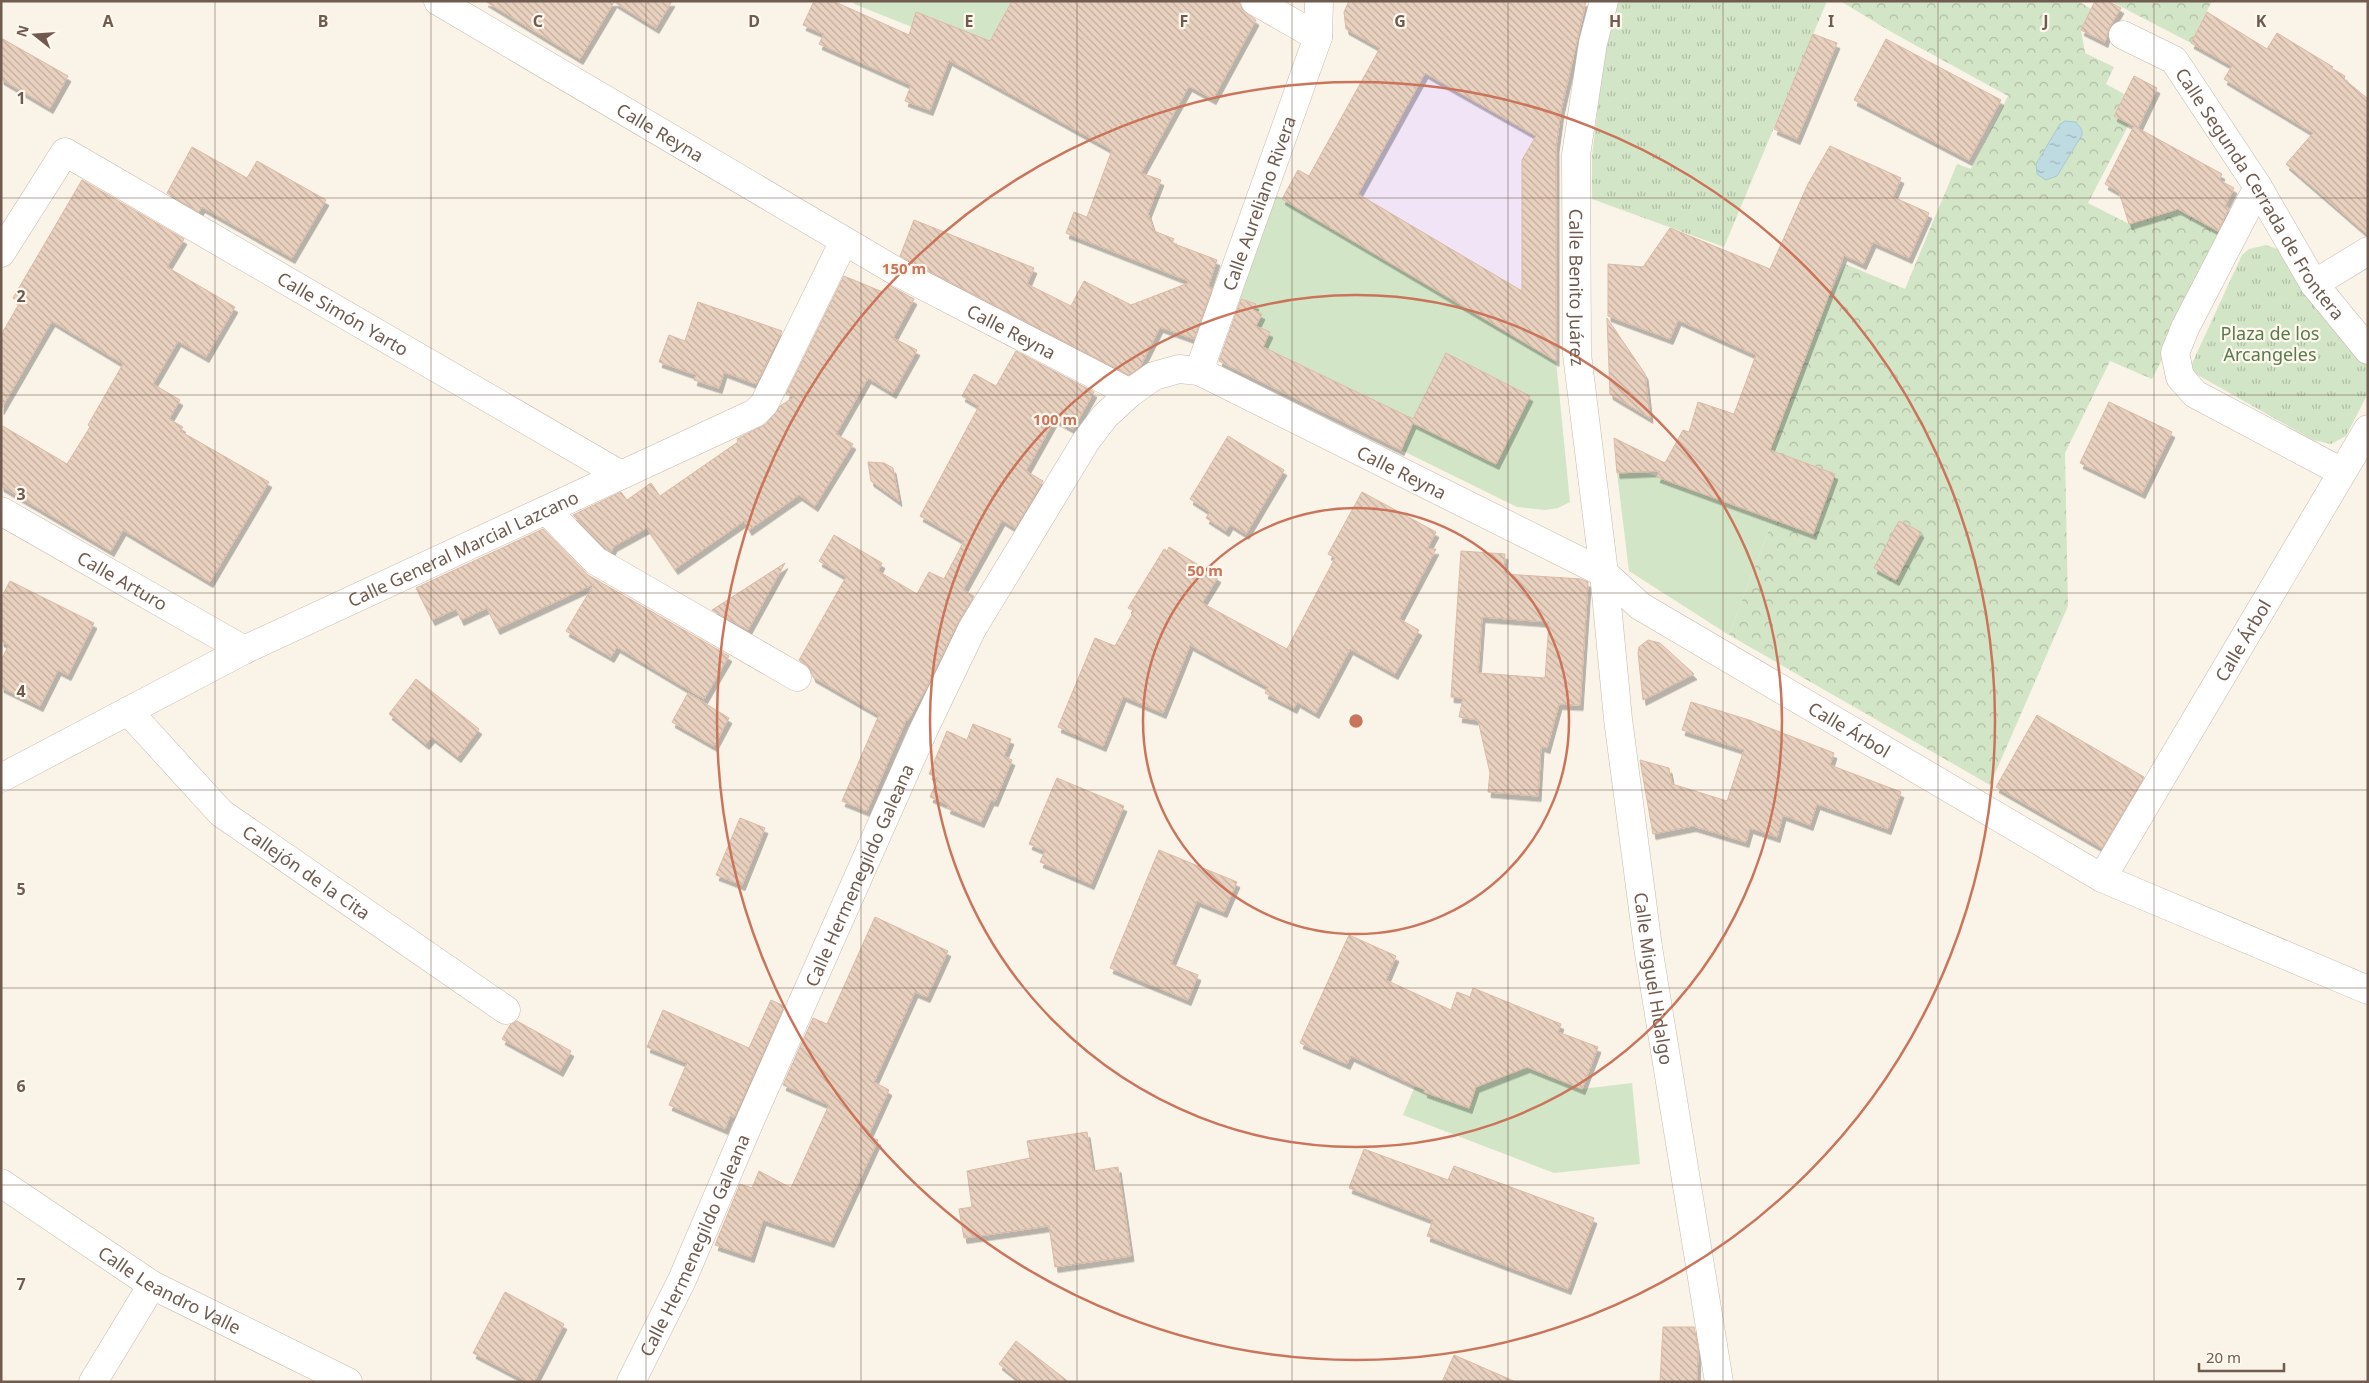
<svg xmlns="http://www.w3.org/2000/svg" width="2369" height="1383" font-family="'Noto Sans',sans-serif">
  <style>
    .education { fill: #f0e4f6 }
    .green { fill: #d3e5c7 }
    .forest { fill: url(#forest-crowns) }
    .park { fill: url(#park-tufts) }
    .water { fill: url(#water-ripples); stroke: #a6cad1 }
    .building { fill: url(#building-back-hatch); stroke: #dcbaa5; fill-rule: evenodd; filter: url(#shadow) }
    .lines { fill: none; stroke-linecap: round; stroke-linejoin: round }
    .minor-casing { stroke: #c7b9ad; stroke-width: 29 }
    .minor { stroke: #fff; stroke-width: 28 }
    .grid { fill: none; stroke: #705b4f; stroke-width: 1; stroke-opacity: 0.55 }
    .ring { fill: none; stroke: #ca755b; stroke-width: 2.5 }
    .labels { text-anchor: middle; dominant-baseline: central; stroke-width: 4.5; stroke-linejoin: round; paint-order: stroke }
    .street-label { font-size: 18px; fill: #705b4f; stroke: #fdf7ed }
    .park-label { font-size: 18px; fill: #587a4c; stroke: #fdf7ed }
    .grid-label { font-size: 16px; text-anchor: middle; font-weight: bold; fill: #705b4f; stroke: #fdf7ed; stroke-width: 4.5; stroke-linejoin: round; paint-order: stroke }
    .centre { fill: #ca755b; stroke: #fdf7ed; stroke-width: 2.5 }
    .ring-label { font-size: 15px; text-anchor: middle; font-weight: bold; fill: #ca755b; stroke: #fdf7ed; stroke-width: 4.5; stroke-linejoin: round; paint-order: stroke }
  </style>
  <defs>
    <pattern id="forest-crowns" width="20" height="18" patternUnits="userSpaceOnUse" patternTransform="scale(1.25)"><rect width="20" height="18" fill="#d3e5c7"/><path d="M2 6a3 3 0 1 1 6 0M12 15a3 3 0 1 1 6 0" fill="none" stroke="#b0bda4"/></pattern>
    <pattern id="park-tufts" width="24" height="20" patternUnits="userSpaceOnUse" patternTransform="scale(1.25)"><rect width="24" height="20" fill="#d3e5c7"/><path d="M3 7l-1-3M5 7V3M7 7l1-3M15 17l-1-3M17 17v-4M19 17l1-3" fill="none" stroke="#b0bda4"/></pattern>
    <pattern id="water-ripples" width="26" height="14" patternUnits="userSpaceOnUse" patternTransform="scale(1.25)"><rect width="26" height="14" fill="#bedbe1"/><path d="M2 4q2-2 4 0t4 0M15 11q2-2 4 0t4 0" fill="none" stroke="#9fb5b9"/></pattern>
    <pattern id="building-back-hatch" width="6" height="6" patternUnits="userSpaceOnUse" patternTransform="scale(1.25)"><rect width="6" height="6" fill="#e9d1c0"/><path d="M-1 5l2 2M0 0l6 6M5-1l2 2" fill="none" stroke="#c1ad9e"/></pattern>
    <filter id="shadow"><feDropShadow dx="3" dy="5.5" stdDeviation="0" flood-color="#0004"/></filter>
  </defs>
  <rect width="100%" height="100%" fill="#faf3e7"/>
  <path class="education" d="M 1380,48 L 1556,147 L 1556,361 L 1282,199 L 1298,170 L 1309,176 Z"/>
  <g class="green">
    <path d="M 853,1 L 1012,1 L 989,42 L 912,27 L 854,4 Z"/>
    <path d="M 1276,195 L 1556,361 L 1570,502 L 1558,508 L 1545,510 L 1517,507 L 1401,450 L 1406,438 L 1398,412 L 1263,347 L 1270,333 L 1256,326 L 1262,314 L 1253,310 L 1256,304 L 1239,298 Z"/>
    <path d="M 1645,472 L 1773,519 L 1729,635 L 1629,571 L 1617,473 Z"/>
    <path d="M 1527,1067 L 1582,1089 L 1632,1083 L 1640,1164 L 1554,1173 L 1403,1115 L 1415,1086 L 1469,1108 L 1476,1087 Z"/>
  </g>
  <g class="forest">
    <path d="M 1840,1 L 2078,1 L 2091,9 L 2081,30 L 2085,53 L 2114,67 L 2106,84 L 2124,94 L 2114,116 L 2129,124 L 2088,203 L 2129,224 L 2155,216 L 2168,204 L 2226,236 L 2152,379 L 2110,361 L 2065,453 L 2068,606 L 1990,785 L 1729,635 L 1773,519 L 1813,533 L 1835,474 L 1770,450 L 1830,294 L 1845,264 L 1905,289 L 1957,164 L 1971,169 L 2008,96 L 1895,34 Z"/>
    <path d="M 2110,1 L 2212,1 L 2191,43 Z"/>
  </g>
  <g class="park">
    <path d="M 1619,1 L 1827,1 L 1724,247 L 1592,199 L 1592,156 L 1604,54 Z"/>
    <path d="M 2266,245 L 2280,250 L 2368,365 L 2368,393 L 2346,436 L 2331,444 L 2313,440 L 2189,370 L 2242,255 L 2249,249 Z"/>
  </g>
  <path class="water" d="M 2065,121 L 2076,122 L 2082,130 L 2082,135 L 2057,176 L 2046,180 L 2037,174 L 2036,164 L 2060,124 Z"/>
  <g class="building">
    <path d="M 485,1 L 672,1 L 656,28 L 614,2 L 580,59 Z"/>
    <path d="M 814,1 L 833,1 L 909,35 L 916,12 L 990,41 L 1012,1 L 1239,1 L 1242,9 L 1256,20 L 1213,99 L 1189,86 L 1141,173 L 1161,180 L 1148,213 L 1154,231 L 1174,239 L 1172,243 L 1217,260 L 1208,287 L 1212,288 L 1194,339 L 1160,327 L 1140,367 L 1129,375 L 900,256 L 914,220 L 1034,268 L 1027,284 L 1071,306 L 1084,281 L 1131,305 L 1191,282 L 1066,233 L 1074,212 L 1087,217 L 1112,150 L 949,60 L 930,110 L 905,101 L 911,85 L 819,44 L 824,34 L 803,25 Z"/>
    <path d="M 1349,1 L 1586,1 L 1561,110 L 1556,147 L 1556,361 L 1282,199 L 1298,170 L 1309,176 L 1380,48 L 1346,29 L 1344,12 ZM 1425,73 L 1536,136 L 1522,160 L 1522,291 L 1358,194 Z"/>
    <path d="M 2095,1 L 2108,1 L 2121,8 L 2109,28 L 2105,42 L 2081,30 Z"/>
    <path d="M 2207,12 L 2267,49 L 2277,33 L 2333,67 L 2331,68 L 2345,76 L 2344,79 L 2368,99 L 2368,235 L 2286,164 L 2313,133 L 2224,79 L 2232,66 L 2191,43 Z"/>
    <path d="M 1813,34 L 1837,43 L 1797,139 L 1774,129 Z"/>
    <path d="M 1,38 L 68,76 L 50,108 L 1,79 Z"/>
    <path d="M 1886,39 L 2001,100 L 1969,160 L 1854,100 Z"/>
    <path d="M 2134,76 L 2157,88 L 2138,128 L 2114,116 Z"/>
    <path d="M 2134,126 L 2222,174 L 2219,180 L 2234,188 L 2225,206 L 2229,208 L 2218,231 L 2178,209 L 2129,224 L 2119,192 L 2105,184 Z"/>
    <path d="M 1830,146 L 1901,178 L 1893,197 L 1929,213 L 1909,258 L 1873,242 L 1863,264 L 1844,255 L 1770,450 L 1835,474 L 1813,534 L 1657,477 L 1660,471 L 1617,473 L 1614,438 L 1665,463 L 1683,430 L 1689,432 L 1698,402 L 1734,414 L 1756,355 L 1678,320 L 1670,339 L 1608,316 L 1608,264 L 1643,267 L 1670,228 L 1770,269 L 1808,184 Z"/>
    <path d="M 192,147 L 247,178 L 257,161 L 326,200 L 292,258 L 202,207 L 199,212 L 167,193 Z"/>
    <path d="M 82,180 L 184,239 L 167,267 L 235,307 L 206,357 L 178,341 L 153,384 L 180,400 L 169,419 L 183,427 L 180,431 L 269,482 L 210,582 L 123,530 L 111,551 L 1,486 L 1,425 L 67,464 L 90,427 L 88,425 L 123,364 L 52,321 L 1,409 L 1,335 L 20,302 L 13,298 Z"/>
    <path d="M 844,276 L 885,293 L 889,285 L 914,299 L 893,338 L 917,350 L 893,393 L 868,378 L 836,434 L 853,444 L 815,506 L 799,495 L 749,530 L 744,521 L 675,569 L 647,528 L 614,546 L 611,552 L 606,549 L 573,515 L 621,492 L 627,500 L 651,483 L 660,496 L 738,442 L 737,439 L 766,424 L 780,406 L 794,397 L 786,394 Z"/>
    <path d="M 1241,299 L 1256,304 L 1253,310 L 1262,314 L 1256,326 L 1270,332 L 1263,347 L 1413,419 L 1446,353 L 1530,396 L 1496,464 L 1413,423 L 1401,450 L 1219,361 Z"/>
    <path d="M 698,302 L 782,331 L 756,384 L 724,372 L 719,388 L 694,380 L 696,375 L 659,362 L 669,335 L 685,341 Z"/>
    <path d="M 1607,318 L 1645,374 L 1650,418 L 1610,394 Z"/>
    <path d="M 1016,351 L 1094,392 L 1073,429 L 1055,419 L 1026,471 L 1043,481 L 1015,528 L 1002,520 L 963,590 L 974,596 L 958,622 L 926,688 L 908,720 L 906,720 L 867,811 L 842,801 L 879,715 L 813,677 L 810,669 L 799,660 L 846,577 L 819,561 L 834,535 L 882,563 L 878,571 L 917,594 L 929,572 L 944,579 L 964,541 L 920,516 L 979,406 L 962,396 L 974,374 L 996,386 Z"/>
    <path d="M 2109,402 L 2172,432 L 2142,493 L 2080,463 Z"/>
    <path d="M 1228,436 L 1284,470 L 1246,534 L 1230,524 L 1226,531 L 1206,518 L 1210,512 L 1190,499 Z"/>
    <path d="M 868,462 L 884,463 L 893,468 L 899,501 L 871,481 Z"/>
    <path d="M 1362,492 L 1436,532 L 1427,549 L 1436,549 L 1399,619 L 1419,630 L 1395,674 L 1350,649 L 1316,713 L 1297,702 L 1294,708 L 1265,693 L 1268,687 L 1190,645 L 1163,713 L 1123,696 L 1103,746 L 1058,727 L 1095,638 L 1115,646 L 1134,611 L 1128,608 L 1164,549 L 1167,551 L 1169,547 L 1218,577 L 1202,603 L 1287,649 L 1335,558 L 1328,554 Z"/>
    <path d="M 1899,521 L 1921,532 L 1896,580 L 1874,568 Z"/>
    <path d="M 543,529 L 588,575 L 729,656 L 704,699 L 617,647 L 611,657 L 566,631 L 594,584 L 497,629 L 487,608 L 461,620 L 456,609 L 432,620 L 416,588 Z"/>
    <path d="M 1461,551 L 1505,554 L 1504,574 L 1581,579 L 1588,582 L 1580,705 L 1559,704 L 1547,748 L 1541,746 L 1538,796 L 1488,792 L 1490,773 L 1478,720 L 1459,717 L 1463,698 L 1451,697 ZM 1482,617 L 1549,622 L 1545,678 L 1478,673 Z"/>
    <path d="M 785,563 L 748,630 L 712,610 Z"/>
    <path d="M 10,581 L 94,623 L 68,675 L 58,670 L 40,706 L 1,687 L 1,660 L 9,645 L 1,641 L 1,598 Z"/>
    <path d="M 1648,640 L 1660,643 L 1694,674 L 1643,700 L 1638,653 L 1639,647 Z"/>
    <path d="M 416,679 L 479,729 L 458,757 L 432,737 L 426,744 L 389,714 Z"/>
    <path d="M 688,693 L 729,718 L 714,746 L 672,722 Z"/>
    <path d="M 1691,702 L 1749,720 L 1834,753 L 1830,765 L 1901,792 L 1888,829 L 1817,804 L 1810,825 L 1783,815 L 1777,837 L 1750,828 L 1746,842 L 1693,826 L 1653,834 L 1640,760 L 1669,768 L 1672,784 L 1727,801 L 1744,750 L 1682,730 Z"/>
    <path d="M 2037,715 L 2144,777 L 2102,848 L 1996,787 Z"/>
    <path d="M 973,724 L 1011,739 L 1004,756 L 1012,760 L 995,801 L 991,800 L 981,822 L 947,808 L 949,805 L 930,797 L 938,778 L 929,774 L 947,731 L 967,740 Z"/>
    <path d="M 1057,778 L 1124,806 L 1091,884 L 1040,862 L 1045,851 L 1029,844 Z"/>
    <path d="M 740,818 L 765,828 L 742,885 L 716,875 Z"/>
    <path d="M 1159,850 L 1237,882 L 1224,912 L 1197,901 L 1171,964 L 1198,975 L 1188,1000 L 1110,968 Z"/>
    <path d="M 875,917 L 948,951 L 927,997 L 915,992 L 874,1082 L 889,1090 L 868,1136 L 878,1140 L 831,1242 L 763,1220 L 751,1257 L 715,1245 L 740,1184 L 752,1188 L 759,1171 L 791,1188 L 829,1105 L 783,1085 L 813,1018 L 827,1024 Z"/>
    <path d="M 1349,935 L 1396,956 L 1386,980 L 1451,1010 L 1457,992 L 1470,997 L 1473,988 L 1561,1024 L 1558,1032 L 1598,1047 L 1582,1089 L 1527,1067 L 1476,1087 L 1469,1108 L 1424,1092 L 1425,1090 L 1351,1056 L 1347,1064 L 1300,1043 Z"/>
    <path d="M 771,1000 L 784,1006 L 734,1117 L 730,1116 L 725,1129 L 669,1105 L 687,1063 L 647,1047 L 663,1010 L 749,1048 Z"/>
    <path d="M 517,1021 L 571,1051 L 560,1071 L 502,1039 L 510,1025 Z"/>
    <path d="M 1087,1132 L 1093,1171 L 1118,1167 L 1131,1256 L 1055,1267 L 1049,1226 L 964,1238 L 959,1209 L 972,1207 L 967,1171 L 1030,1158 L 1027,1141 Z"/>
    <path d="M 1364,1149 L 1448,1180 L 1454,1166 L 1594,1218 L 1568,1289 L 1427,1236 L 1433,1220 L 1349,1188 Z"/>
    <path d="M 505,1292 L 564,1324 L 534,1382 L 528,1382 L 473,1353 Z"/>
    <path d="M 1663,1327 L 1694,1327 L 1698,1348 L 1697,1382 L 1660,1382 Z"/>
    <path d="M 1016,1341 L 1069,1382 L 1021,1382 L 999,1364 Z"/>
    <path d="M 1454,1355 L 1516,1382 L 1442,1382 Z"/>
  </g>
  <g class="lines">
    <g class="minor-casing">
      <g id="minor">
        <path id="s1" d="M 438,1 L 899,273 L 1130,393"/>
        <path d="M 1255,1 L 1318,37"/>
        <path id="s2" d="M 1604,1 L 1593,43 L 1576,155 L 1577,354 L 1604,573 L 1618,719 L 1648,947 L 1719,1382"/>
        <path id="s3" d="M 2123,35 L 2174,60 L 2258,187 L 2314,284 L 2368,350"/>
        <path d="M 2258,187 L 2185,328 L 2175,353 L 2180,377 L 2195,394 L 2342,472"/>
        <path id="s4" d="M 1,253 L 65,152 L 621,475"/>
        <path d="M 2314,284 L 2368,251"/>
        <path id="s5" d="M 1199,371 L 1318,37 L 1319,1"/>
        <path d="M 546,510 L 596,561 L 797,677"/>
        <path id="s6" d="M 1,511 L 244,650"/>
        <path id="s7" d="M 128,711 L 221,813 L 506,1010"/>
        <path id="s8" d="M 1,778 L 244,650 L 755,413 L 764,404 L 844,241"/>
        <path id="s9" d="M 2102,878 L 2368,429"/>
        <path id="s10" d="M 1,1183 L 152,1285 L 348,1382"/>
        <path d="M 93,1382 L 152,1285"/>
        <path id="s11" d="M 631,1382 L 682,1280 L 749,1123 L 924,729 L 972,629 L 1086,441 L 1105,416 L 1130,393 L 1154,376 L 1179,369 L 1199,371 L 1604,573 L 1640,606 L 2102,878 L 2368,990"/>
      </g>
    </g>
    <use href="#minor" class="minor"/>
  </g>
  <path class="grid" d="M 215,1 L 215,1382M 431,1 L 431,1382M 646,1 L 646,1382M 861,1 L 861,1382M 1077,1 L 1077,1382M 1292,1 L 1292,1382M 1508,1 L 1508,1382M 1723,1 L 1723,1382M 1938,1 L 1938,1382M 2154,1 L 2154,1382M 1,198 L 2368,198M 1,395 L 2368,395M 1,593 L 2368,593M 1,790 L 2368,790M 1,988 L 2368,988M 1,1185 L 2368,1185"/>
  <g class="ring">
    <circle cx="1356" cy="721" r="213"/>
    <circle cx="1356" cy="721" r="426"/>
    <circle cx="1356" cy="721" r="639"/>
  </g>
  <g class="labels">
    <g class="street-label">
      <text stroke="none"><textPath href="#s1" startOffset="258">Calle Reyna</textPath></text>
      <text stroke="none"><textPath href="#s3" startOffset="216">Calle Segunda Cerrada de Frontera</textPath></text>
      <text stroke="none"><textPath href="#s5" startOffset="178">Calle Aureliano Rivera</textPath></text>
      <text stroke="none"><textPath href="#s2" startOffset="289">Calle Benito Juárez</textPath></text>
      <text stroke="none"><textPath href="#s4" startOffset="441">Calle Simón Yarto</textPath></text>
      <text stroke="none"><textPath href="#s1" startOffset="662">Calle Reyna</textPath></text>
      <text stroke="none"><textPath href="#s11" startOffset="1414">Calle Reyna</textPath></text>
      <text stroke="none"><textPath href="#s8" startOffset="516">Calle General Marcial Lazcano</textPath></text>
      <text stroke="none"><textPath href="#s6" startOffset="140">Calle Arturo</textPath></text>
      <text stroke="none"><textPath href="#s9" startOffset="276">Calle Árbol</textPath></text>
      <text stroke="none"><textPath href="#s11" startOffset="1932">Calle Árbol</textPath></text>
      <text stroke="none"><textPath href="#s7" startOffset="242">Callejón de la Cita</textPath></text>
      <text stroke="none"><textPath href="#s11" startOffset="556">Calle Hermenegildo Galeana</textPath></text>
      <text stroke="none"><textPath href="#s2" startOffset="985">Calle Miguel Hidalgo</textPath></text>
      <text stroke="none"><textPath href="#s11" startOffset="151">Calle Hermenegildo Galeana</textPath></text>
      <text stroke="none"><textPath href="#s10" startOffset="200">Calle Leandro Valle</textPath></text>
    </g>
    <g class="park-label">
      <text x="2270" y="333">Plaza de los<tspan x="2270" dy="21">Arcangeles</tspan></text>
    </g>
  </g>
  <g class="grid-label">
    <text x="108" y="27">A</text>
    <text x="323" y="27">B</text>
    <text x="538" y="27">C</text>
    <text x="754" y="27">D</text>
    <text x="969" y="27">E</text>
    <text x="1184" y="27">F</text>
    <text x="1400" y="27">G</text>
    <text x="1615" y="27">H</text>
    <text x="1831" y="27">I</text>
    <text x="2046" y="27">J</text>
    <text x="2261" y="27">K</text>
    <text x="21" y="104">1</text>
    <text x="21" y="302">2</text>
    <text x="21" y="500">3</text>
    <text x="21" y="697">4</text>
    <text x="21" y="895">5</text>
    <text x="21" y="1092">6</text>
    <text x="21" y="1290">7</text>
  </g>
  <circle cx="1356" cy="721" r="8" class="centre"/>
  <g class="ring-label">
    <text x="904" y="274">150 m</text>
    <text x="1055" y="425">100 m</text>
    <text x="1205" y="576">50 m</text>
  </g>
  <rect width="2369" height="1383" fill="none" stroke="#705b4f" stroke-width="5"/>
  <g transform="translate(35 35) rotate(287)" stroke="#fdf7ed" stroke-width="4" paint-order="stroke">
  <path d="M0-4L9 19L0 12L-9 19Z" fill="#705b4f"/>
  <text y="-8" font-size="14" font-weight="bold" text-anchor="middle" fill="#705b4f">N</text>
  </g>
  <path d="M2199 1363v8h85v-8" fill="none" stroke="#705b4f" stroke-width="2.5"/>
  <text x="2206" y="1363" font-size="15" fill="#705b4f" stroke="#fdf7ed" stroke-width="4" paint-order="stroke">20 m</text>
</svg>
